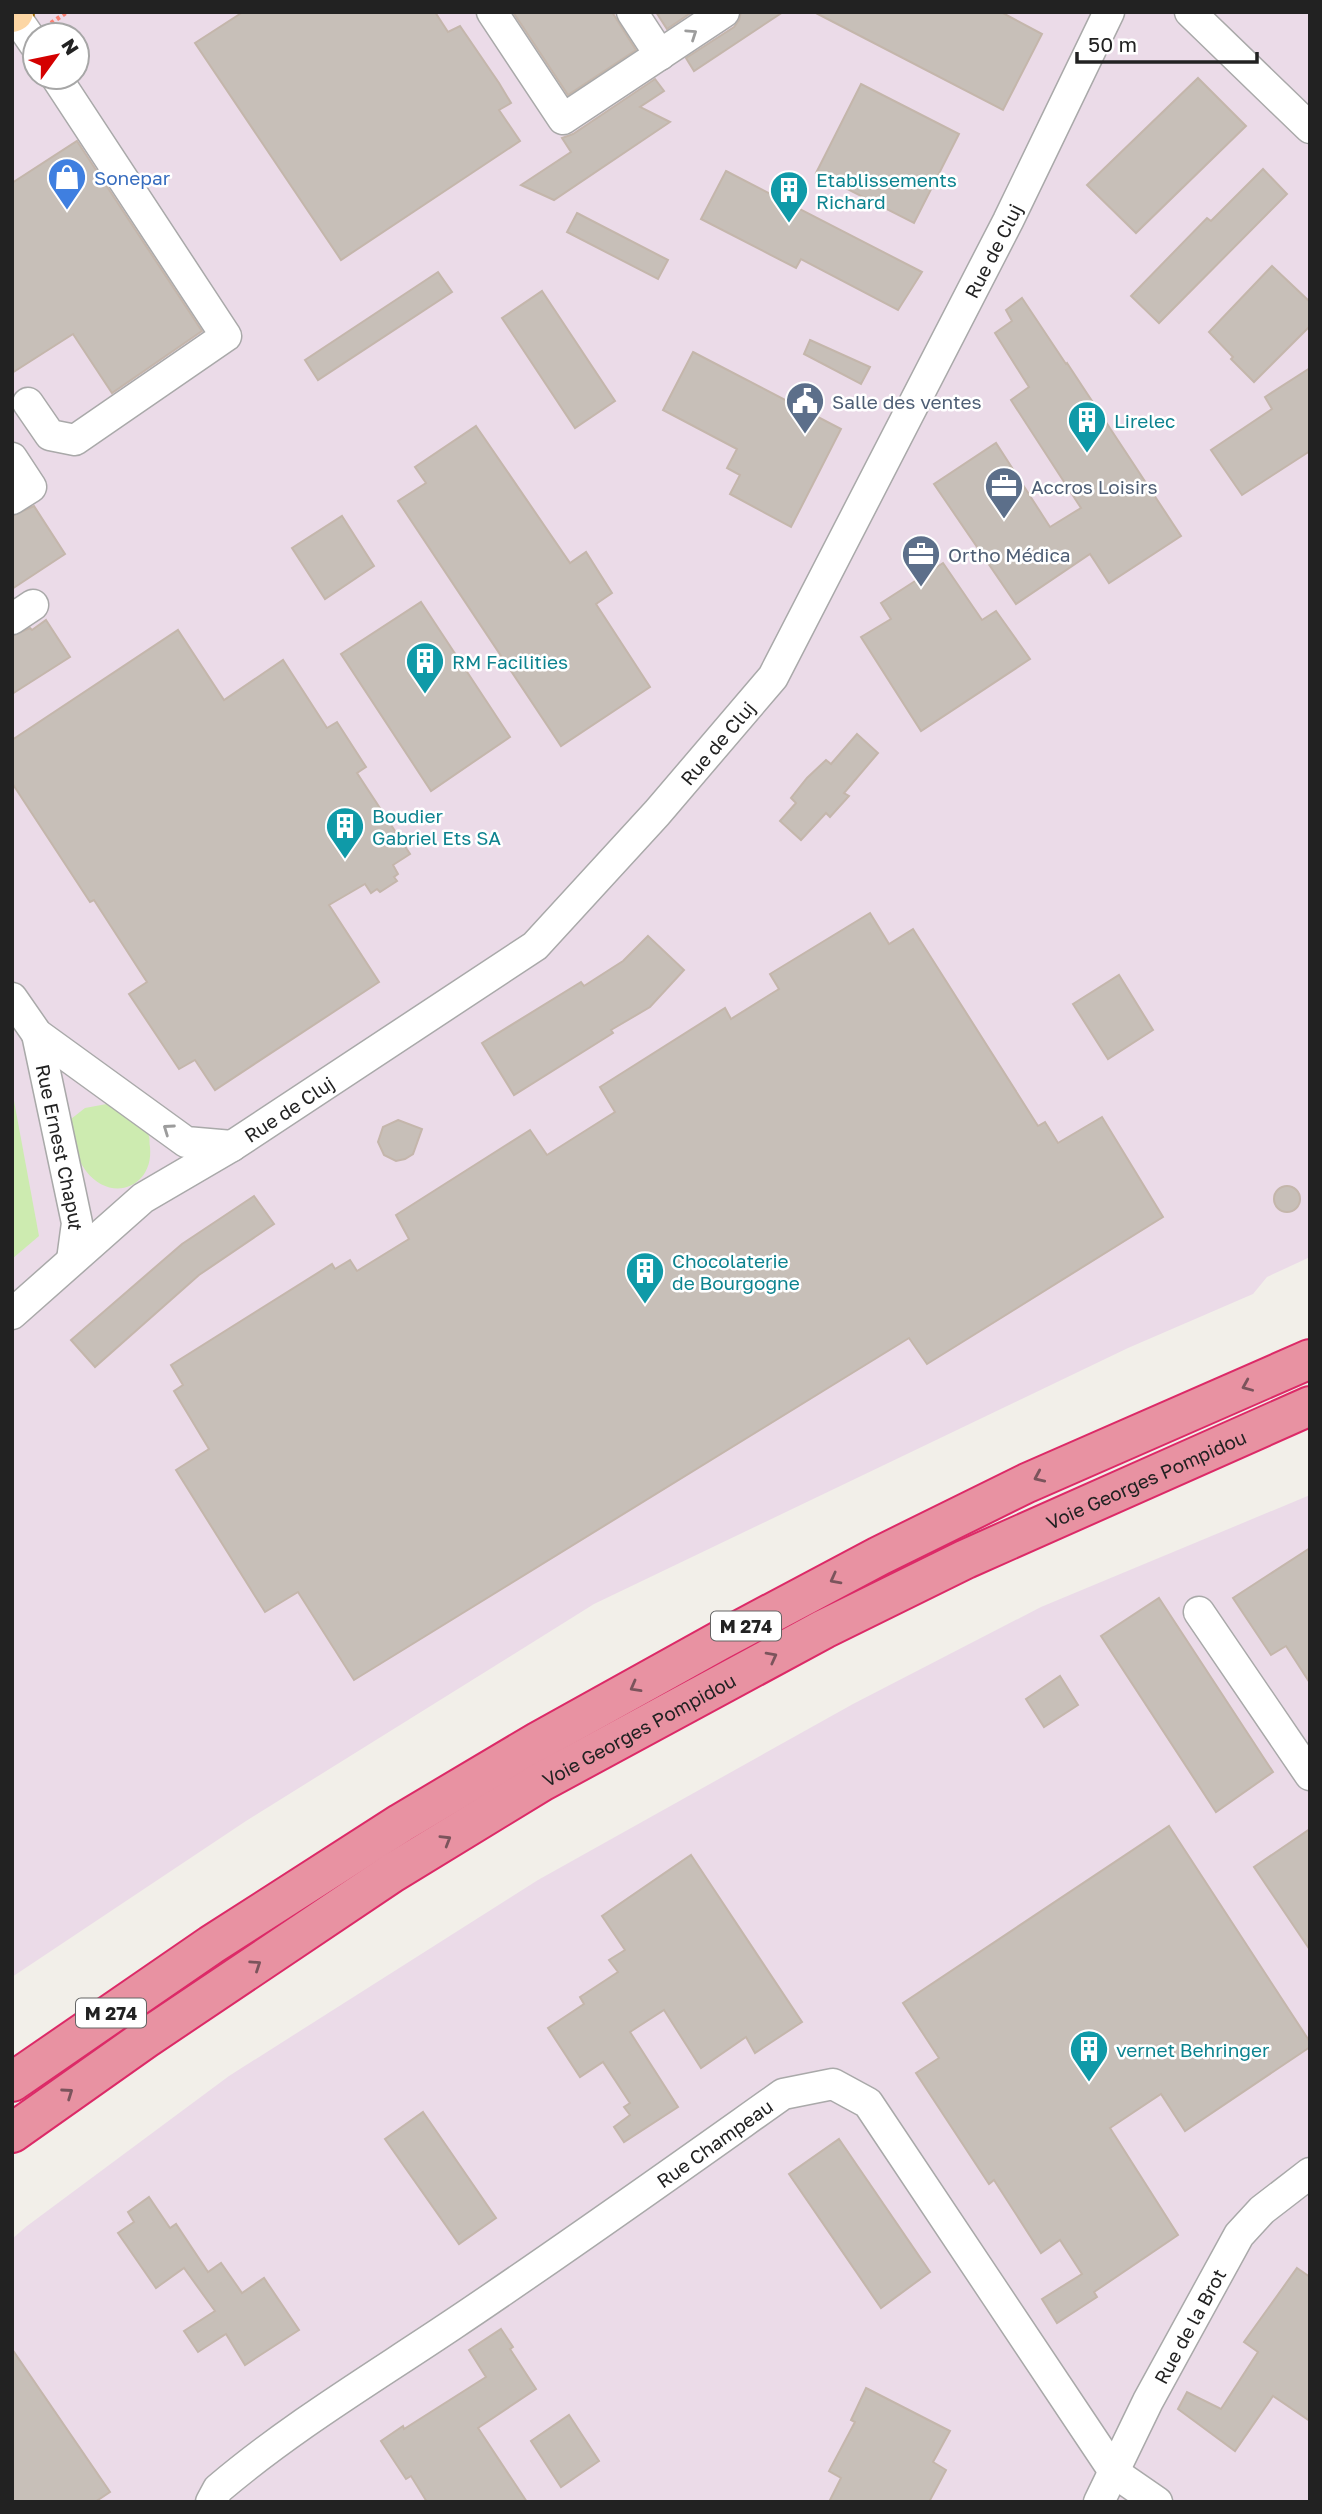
<svg xmlns="http://www.w3.org/2000/svg" width="1322" height="2514" font-family="'Golos Text',sans-serif">
  <style>
    .industrial { fill: #ebdbe8; fill-rule: evenodd }
    .grass { fill: #cdebb0 }
    .building { fill: #c7bfb8; stroke: #c4b6ab; stroke-width: 2 }
    .lines { fill: none; stroke-linecap: round; stroke-linejoin: round }
    .minor-casing { stroke: #a9a9a9; stroke-width: 33 }
    .major-casing { stroke: #a06b00; stroke-width: 42 }
    .highway-casing { stroke: #dc2a67; stroke-width: 42 }
    .path { stroke: #fa8072; stroke-width: 4.5; stroke-dasharray: 3.5 3.5; stroke-linecap: butt }
    .minor { stroke: #fff; stroke-width: 30 }
    .major { stroke: #fcd6a4; stroke-width: 38 }
    .highway { stroke: #e892a2; stroke-width: 38 }
    .oneway { stroke: #9c9c9c }
    .oneway2 { stroke: #7b545c }
    .labels { text-anchor: middle; dominant-baseline: central; stroke-width: 5; stroke-linejoin: round; paint-order: stroke }
    .shield { fill: #fff; stroke: #646464; stroke-width: 2 }
    .shield-label { font-size: 18px; font-weight: bold; fill: #222 }
    .shop-label { font-size: 19px; fill: #366cbe; stroke: #fff; text-anchor: start }
    .culture-label { font-size: 19px; fill: #0d838f; stroke: #fff; text-anchor: start }
    .street-label { font-size: 19px; fill: #222; stroke: #fff }
    .service-label { font-size: 19px; fill: #4e5e75; stroke: #fff; text-anchor: start }
  </style>
  <rect width="100%" height="100%" fill="#f2efe9"/>
  <g class="industrial">
    <path d="M 12,12 L 1310,12 L 1310,1257 L 1267,1277 L 1253,1294 L 1128,1348 L 594,1604 L 246,1821 L 12,1977 ZM 35,35 L 77,35 L 77,77 L 35,77 Z"/>
    <path d="M 1310,1495 L 1310,2502 L 12,2502 L 12,2239 L 27,2226 L 229,2076 L 538,1880 L 853,1704 L 1041,1607 Z"/>
  </g>
  <g class="grass">
    <path d="M 12,1090 L 39,1236 L 12,1259 Z"/>
    <path d="M 112,1103 C 123,1112 143,1122 149,1136 C 150,1139 149,1143 150,1147 C 154,1187 111,1204 86,1171 C 75,1157 73,1137 71,1119 L 85,1108 Z"/>
  </g>
  <g class="building">
    <path d="M 243,12 L 435,12 L 448,32 L 460,26 L 499,83 L 511,103 L 499,110 L 520,141 L 341,260 L 195,43 Z"/>
    <path d="M 513,12 L 612,12 L 636,50 L 568,95 Z"/>
    <path d="M 656,12 L 692,12 L 667,29 Z"/>
    <path d="M 741,12 L 783,12 L 694,71 L 686,58 L 734,27 L 739,20 Z"/>
    <path d="M 814,12 L 1001,12 L 1042,34 L 1003,110 Z"/>
    <path d="M 1198,78 L 1246,126 L 1136,233 L 1087,185 Z"/>
    <path d="M 655,79 L 664,91 L 640,107 L 670,122 L 554,200 L 521,185 L 571,152 L 562,138 L 573,134 Z"/>
    <path d="M 861,84 L 959,134 L 914,223 L 816,173 Z"/>
    <path d="M 77,141 L 202,331 L 112,393 L 73,334 L 12,373 L 12,183 Z"/>
    <path d="M 1263,169 L 1287,194 L 1159,323 L 1131,296 L 1207,218 L 1211,221 Z"/>
    <path d="M 726,171 L 922,272 L 898,310 L 801,259 L 796,268 L 701,219 Z"/>
    <path d="M 577,213 L 668,260 L 658,279 L 567,232 Z"/>
    <path d="M 1272,266 L 1310,302 L 1310,326 L 1254,382 L 1231,359 L 1233,357 L 1209,332 Z"/>
    <path d="M 438,272 L 452,292 L 318,380 L 305,360 Z"/>
    <path d="M 542,291 L 615,401 L 575,428 L 502,318 Z"/>
    <path d="M 1022,298 L 1066,364 L 1067,363 L 1181,536 L 1109,583 L 1090,554 L 1016,604 L 934,484 L 996,443 L 1050,527 L 1081,508 L 1011,400 L 1029,387 L 995,333 L 1012,321 L 1006,310 Z"/>
    <path d="M 810,340 L 870,367 L 861,384 L 804,354 Z"/>
    <path d="M 693,352 L 841,429 L 791,527 L 730,494 L 740,475 L 727,468 L 737,449 L 663,410 Z"/>
    <path d="M 1310,368 L 1310,451 L 1242,495 L 1211,450 L 1272,409 L 1265,397 Z"/>
    <path d="M 476,426 L 570,563 L 586,552 L 612,593 L 596,604 L 650,687 L 561,746 L 398,501 L 426,483 L 415,467 Z"/>
    <path d="M 34,506 L 65,554 L 12,589 L 12,516 Z"/>
    <path d="M 342,516 L 374,566 L 325,599 L 292,548 Z"/>
    <path d="M 943,563 L 982,620 L 996,611 L 1030,659 L 921,731 L 861,637 L 891,619 L 881,603 Z"/>
    <path d="M 421,602 L 510,737 L 431,791 L 341,654 Z"/>
    <path d="M 46,620 L 70,657 L 12,694 L 12,636 L 30,628 L 32,630 Z"/>
    <path d="M 178,630 L 224,700 L 283,660 L 327,728 L 337,722 L 366,767 L 357,773 L 410,854 L 393,865 L 398,874 L 394,877 L 397,881 L 380,892 L 377,889 L 371,893 L 365,884 L 329,905 L 379,982 L 215,1090 L 195,1060 L 179,1069 L 129,994 L 147,982 L 94,900 L 90,902 L 12,783 L 12,740 Z"/>
    <path d="M 857,734 L 878,753 L 844,793 L 849,796 L 830,817 L 826,813 L 801,840 L 780,821 L 796,803 L 791,798 L 807,778 L 826,760 L 831,764 Z"/>
    <path d="M 870,913 L 889,944 L 913,929 L 1038,1126 L 1045,1122 L 1058,1143 L 1102,1117 L 1163,1217 L 927,1364 L 909,1338 L 354,1680 L 298,1592 L 265,1612 L 176,1470 L 209,1449 L 174,1391 L 183,1385 L 171,1365 L 332,1264 L 335,1269 L 350,1260 L 357,1271 L 409,1239 L 396,1215 L 530,1130 L 547,1155 L 615,1112 L 600,1087 L 725,1008 L 731,1019 L 779,989 L 770,974 Z"/>
    <path d="M 648,936 L 684,970 L 650,1007 L 611,1030 L 613,1033 L 514,1095 L 482,1043 L 581,982 L 584,986 L 623,961 Z"/>
    <path d="M 1119,975 L 1153,1030 L 1108,1059 L 1073,1004 Z"/>
    <path d="M 398,1120 L 422,1129 L 413,1154 L 405,1159 L 396,1161 L 384,1155 L 378,1142 L 383,1127 Z"/>
    <circle cx="1287" cy="1199" r="13"/>
    <path d="M 254,1196 L 274,1224 L 199,1275 L 95,1367 L 71,1340 L 182,1244 Z"/>
    <path d="M 1310,1548 L 1310,1683 L 1286,1646 L 1271,1655 L 1233,1598 Z"/>
    <path d="M 1159,1598 L 1273,1772 L 1216,1812 L 1101,1636 Z"/>
    <path d="M 1060,1676 L 1078,1705 L 1044,1727 L 1026,1699 Z"/>
    <path d="M 1169,1826 L 1310,2042 L 1310,2047 L 1185,2131 L 1161,2094 L 1110,2128 L 1178,2235 L 1094,2292 L 1097,2297 L 1057,2323 L 1042,2299 L 1082,2274 L 1060,2240 L 1041,2253 L 994,2180 L 989,2184 L 916,2073 L 939,2058 L 903,2003 Z"/>
    <path d="M 1310,1829 L 1310,1950 L 1254,1867 Z"/>
    <path d="M 691,1855 L 802,2022 L 755,2053 L 746,2037 L 701,2068 L 664,2010 L 630,2032 L 678,2107 L 624,2142 L 614,2127 L 630,2115 L 624,2107 L 630,2103 L 603,2062 L 580,2077 L 548,2028 L 584,2004 L 580,1997 L 618,1972 L 609,1960 L 625,1950 L 602,1916 Z"/>
    <path d="M 423,2112 L 496,2218 L 459,2244 L 385,2139 Z"/>
    <path d="M 839,2139 L 930,2272 L 881,2308 L 789,2174 Z"/>
    <path d="M 149,2197 L 170,2228 L 176,2224 L 208,2272 L 221,2263 L 242,2293 L 264,2278 L 299,2330 L 245,2365 L 226,2334 L 198,2352 L 184,2331 L 215,2311 L 184,2268 L 156,2288 L 118,2233 L 134,2222 L 128,2212 Z"/>
    <path d="M 1297,2268 L 1310,2277 L 1310,2421 L 1273,2396 L 1235,2451 L 1178,2409 L 1187,2392 L 1221,2409 L 1258,2352 L 1244,2342 Z"/>
    <path d="M 501,2329 L 513,2347 L 510,2349 L 536,2389 L 478,2428 L 527,2502 L 427,2502 L 411,2476 L 406,2479 L 381,2441 L 403,2426 L 404,2429 L 486,2377 L 469,2350 Z"/>
    <path d="M 12,2349 L 110,2492 L 95,2502 L 12,2502 Z"/>
    <path d="M 866,2388 L 950,2431 L 933,2462 L 946,2470 L 929,2502 L 829,2502 L 841,2478 L 829,2471 L 855,2422 L 851,2420 Z"/>
    <path d="M 569,2415 L 599,2461 L 561,2487 L 531,2441 Z"/>
  </g>
  <g class="lines">
    <g class="minor-casing">
      <g id="minor">
        <path d="M 492,12 L 563,119 L 724,12"/>
        <path d="M 632,12 L 660,55"/>
        <path d="M 1190,12 L 1310,128"/>
        <path d="M 13,13 L 35,45"/>
        <path d="M 28,403 L 50,435 L 75,440 L 226,336 L 56,77"/>
        <path d="M 12,458 L 31,487 L 12,499"/>
        <path d="M 12,619 L 33,605"/>
        <path d="M 12,998 L 37,1034 L 186,1142 L 232,1146"/>
        <path id="s1" d="M 37,1034 L 77,1223 L 72,1260"/>
        <path id="s2" d="M 12,1314 L 143,1198 L 232,1146 L 535,946 L 657,813 L 773,677 L 1008,221 L 1109,12"/>
        <path d="M 1199,1612 L 1310,1775"/>
        <path id="s3" d="M 211,2502 L 218,2489 C 291,2427 373,2378 452,2325 C 564,2250 673,2172 783,2094 L 833,2084 L 868,2103 L 1115,2473 L 1157,2502"/>
        <path id="s4" d="M 1099,2502 L 1148,2401 L 1239,2235 L 1262,2210 L 1310,2173"/>
      </g>
    </g>
    <g class="major-casing">
      <path id="major" d="M 12,13 L 14,12"/>
    </g>
    <g class="highway-casing">
      <g id="highway">
        <path d="M 12,2082 L 211,1945 L 401,1823 L 539,1741 L 719,1641 L 879,1556 L 1027,1483 L 1310,1359"/>
        <path id="s5" d="M 12,2133 L 145,2039 L 392,1873 L 541,1782 L 824,1629 L 966,1559 L 1310,1406"/>
      </g>
    </g>
    <path class="path" d="M 51,23 L 67,12"/>
    <use href="#minor" class="minor"/>
    <use href="#major" class="major"/>
    <use href="#highway" class="highway"/>
  </g>
  <defs><path id="oneway-chevron" d="M-2-3.5L2.5 0L-2 3.5" fill="none" stroke-width="1.6" stroke-linecap="round" stroke-linejoin="round" transform="scale(1.75)"/></defs>
  <g class="oneway">
    <use href="#oneway-chevron" transform="translate(692 34) rotate(-34)"/>
    <use href="#oneway-chevron" transform="translate(168 1129) rotate(-145)"/>
  </g>
  <g class="oneway2">
    <use href="#oneway-chevron" transform="translate(1247 1386) rotate(157)"/>
    <use href="#oneway-chevron" transform="translate(1039 1477) rotate(156)"/>
    <use href="#oneway-chevron" transform="translate(835 1579) rotate(152)"/>
    <use href="#oneway-chevron" transform="translate(772 1657) rotate(-28)"/>
    <use href="#oneway-chevron" transform="translate(635 1687) rotate(151)"/>
    <use href="#oneway-chevron" transform="translate(446 1840) rotate(-31)"/>
    <use href="#oneway-chevron" transform="translate(256 1965) rotate(-34)"/>
    <use href="#oneway-chevron" transform="translate(68 2093) rotate(-35)"/>
  </g>
  <defs>
    <g id="shop-pin" transform="scale(2.0125)"><path d="M0 17L-7.5 6A9.5 9.5 0 1 1 7.5 6Z" fill="#3f7fe0" stroke="#fff"/><path d="M-5-2.5h2.3a2.7 3.5 0 0 1 5.4 0H5L5.5 6h-11ZM-1.5-2.5h3a1.5 2.3 0 0 0-3 0Z" fill="#fff"/></g>
    <g id="building-pin" transform="scale(2.0125)"><path d="M0 17L-7.5 6A9.5 9.5 0 1 1 7.5 6Z" fill="#0f9aa8" stroke="#fff"/><path d="M-4-6H4V6H1V3H-1V6H-4ZM-2.5-4.3h1.7v1.8h-1.7ZM.8-4.3h1.7v1.8H.8ZM-2.5-1h1.7V.8h-1.7ZM.8-1h1.7V.8H.8Z" fill="#fff"/></g>
    <g id="civic-pin" transform="scale(2.0125)"><path d="M0 17L-7.5 6A9.5 9.5 0 1 1 7.5 6Z" fill="#5c6f8a" stroke="#fff"/><path d="M-.6-6.5H3V-4.5H.6V-3L4-1V1h2V6H-6V1h2V-1L-.6-3ZM-1.2 2.5V6h2.4V2.5Z" fill="#fff"/></g>
    <g id="office-pin" transform="scale(2.0125)"><path d="M0 17L-7.5 6A9.5 9.5 0 1 1 7.5 6Z" fill="#5c6f8a" stroke="#fff"/><path d="M-6-3h4V-5.5h4V-3h4V5H-6ZM-1-4.5V-3h2v-1.5ZM-6 0V1H6V0Z" fill="#fff"/></g>
  </defs>
  <g fill-rule="evenodd">
    <use href="#shop-pin" x="67" y="177"/>
    <use href="#building-pin" x="789" y="190"/>
    <use href="#civic-pin" x="805" y="401"/>
    <use href="#building-pin" x="1087" y="420"/>
    <use href="#office-pin" x="1004" y="486"/>
    <use href="#office-pin" x="921" y="554"/>
    <use href="#building-pin" x="425" y="661"/>
    <use href="#building-pin" x="345" y="826"/>
    <use href="#building-pin" x="645" y="1271"/>
    <use href="#building-pin" x="1089" y="2049"/>
  </g>
  <g class="labels">
    <g class="shield">
      <rect x="711" y="1611.5" width="70" height="29" rx="5"/>
      <rect x="76" y="1998.5" width="70" height="29" rx="5"/>
    </g>
    <g class="shield-label">
      <text x="746" y="1626">M 274</text>
      <text x="111" y="2013">M 274</text>
    </g>
    <g class="shop-label">
      <text x="94" y="177">Sonepar</text>
    </g>
    <g class="culture-label">
      <text x="816" y="179">Etablissements<tspan x="816" dy="22">Richard</tspan></text>
      <text x="1114" y="420">Lirelec</text>
      <text x="452" y="661">RM Facilities</text>
      <text x="372" y="815">Boudier<tspan x="372" dy="22">Gabriel Ets SA</tspan></text>
      <text x="672" y="1260">Chocolaterie<tspan x="672" dy="22">de Bourgogne</tspan></text>
      <text x="1116" y="2049">vernet Behringer</text>
    </g>
    <g class="street-label">
      <text stroke="none"><textPath href="#s2" startOffset="1480">Rue de Cluj</textPath></text>
      <text stroke="none"><textPath href="#s2" startOffset="914">Rue de Cluj</textPath></text>
      <text stroke="none"><textPath href="#s2" startOffset="346">Rue de Cluj</textPath></text>
      <text stroke="none"><textPath href="#s1" startOffset="116">Rue Ernest Chaput</textPath></text>
      <text stroke="none"><textPath href="#s5" startOffset="1312">Voie Georges Pompidou</textPath></text>
      <text stroke="none"><textPath href="#s5" startOffset="746">Voie Georges Pompidou</textPath></text>
      <text stroke="none"><textPath href="#s3" startOffset="620">Rue Champeau</textPath></text>
      <text stroke="none"><textPath href="#s4" startOffset="198">Rue de la Brot</textPath></text>
    </g>
    <g class="service-label">
      <text x="832" y="401">Salle des ventes</text>
      <text x="1031" y="486">Accros Loisirs</text>
      <text x="948" y="554">Ortho Médica</text>
    </g>
  </g>
  <rect width="1322" height="2514" fill="none" stroke="#222222" stroke-width="28"/>
  <g transform="translate(56 56) rotate(57)"><circle r="33" fill="#ffffff" stroke="#a7a7a7" stroke-width="2"/>
  <path d="M0-5L12 26L0 18L-12 26Z" fill="#d40000"/>
  <text y="-10" font-size="19" font-weight="bold" text-anchor="middle" fill="#222222">N</text>
  </g>
  <path d="M1077 52v10h180v-10" fill="none" stroke="#222222" stroke-width="3.5"/>
  <text x="1088" y="52" font-size="21" fill="#222222" stroke="#ffffff" stroke-width="5" paint-order="stroke">50 m</text>
</svg>
